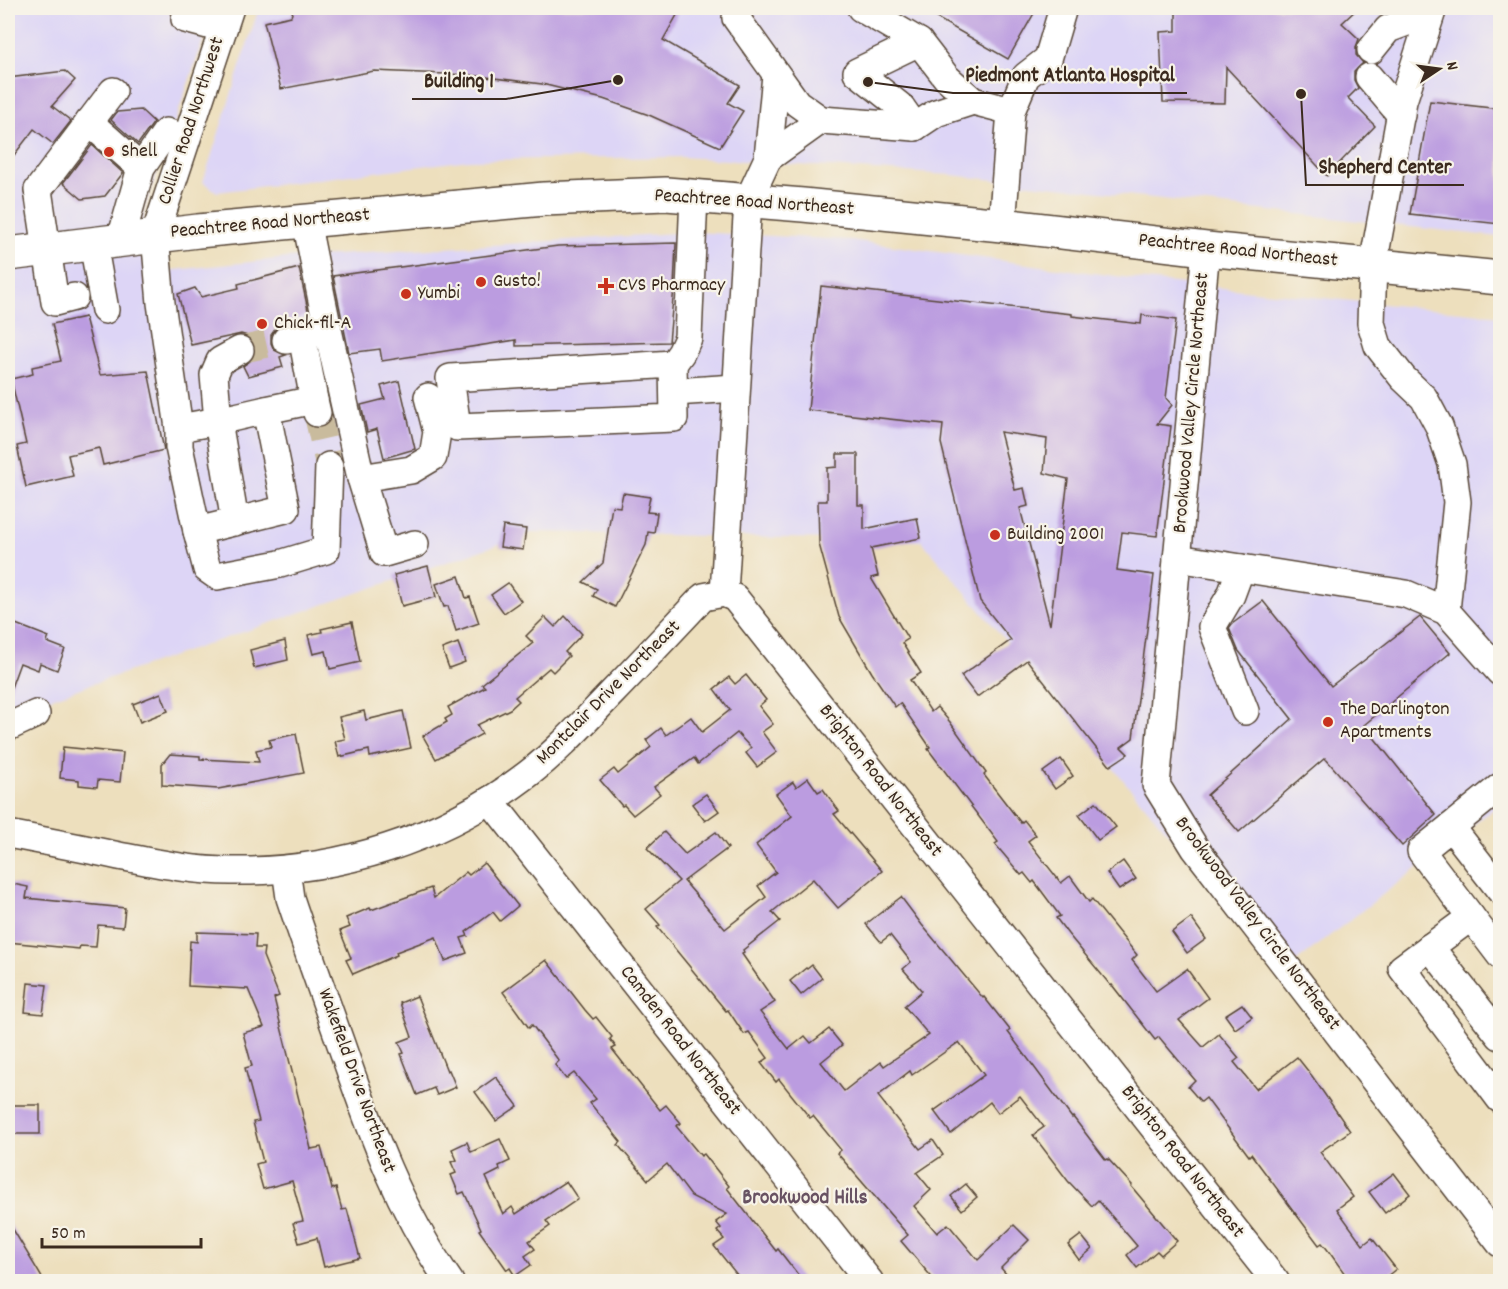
<svg xmlns="http://www.w3.org/2000/svg" width="1508" height="1289" font-family="Dekko,sans-serif">
  <style>
    .built { fill: #ddd5f6 }
    .building { fill: #bb9ce0; fill-rule: evenodd }
    .lines { fill: none; stroke-linecap: round; stroke-linejoin: round }
    .minor-tunnel { stroke: #c9bb9d; stroke-width: 27; stroke-dasharray: 27 14; stroke-linecap: butt }
    .minor-casing { stroke: #564536; stroke-width: 30 }
    .highway-casing { stroke: #564536; stroke-width: 36 }
    .minor { stroke: #fff; stroke-width: 27 }
    .highway { stroke: #fff; stroke-width: 33 }
    .poi-dot { fill: #c8321e; stroke: #f7f3e8; stroke-width: 2 }
    .labels { text-anchor: middle; dominant-baseline: central; stroke-width: 4.5; stroke-linejoin: round; paint-order: stroke }
    .street-label { font-size: 20px; fill: #3b2a1e; stroke: #f7f3e8 }
    .poi-label { font-size: 20px; fill: #3b2a1e; stroke: #f7f3e8; text-anchor: start }
    .neighbourhood-label { font-size: 21px; font-weight: bold; fill: #685262; stroke: #f7f3e8 }
    .leader { fill: none; stroke: #3b2a1e; stroke-width: 2 }
    .callout-dot { fill: #3b2a1e; stroke: #f7f3e8; stroke-width: 2 }
    .callout-label { font-size: 21px; text-anchor: middle; font-weight: bold; fill: #3b2a1e; stroke: #f7f3e8; stroke-width: 4.5; stroke-linejoin: round; paint-order: stroke }
  </style>
  <rect width="100%" height="100%" fill="#f7f3e8"/>
  <filter id="ink" filterUnits="userSpaceOnUse"><feTurbulence type="fractalNoise" baseFrequency=".0167" numOctaves="2"/><feDisplacementMap in="SourceGraphic" scale="12" xChannelSelector="R" yChannelSelector="G"/><feConvolveMatrix kernelMatrix="1 2 1 2 8 2 1 2 1" color-interpolation-filters="sRGB"/></filter>
  <filter id="wash" filterUnits="userSpaceOnUse"><feTurbulence type="fractalNoise" baseFrequency=".008" numOctaves="4" result="noise"/><feDisplacementMap in="SourceGraphic" scale="24" xChannelSelector="R" yChannelSelector="G"/><feGaussianBlur stdDeviation="1.35" result="paint"/><feColorMatrix in="noise" values="0 0 0 0 0 0 0 0 0 0 0 0 0 0 0 0 0 1.4 0 .05"/><feComposite in="paint" operator="in"/></filter>
  <g filter="url(#wash)">
    <rect width="100%" height="100%" fill="#eddfbd"/>
    <g class="built">
      <path d="M 8,8 L 202,8 L 213,12 L 144,211 L 146,273 L 289,258 L 692,232 L 850,240 L 1144,280 L 1500,316 L 1500,804 L 1284,971 L 922,541 L 534,532 L 8,713 Z"/>
      <path d="M 259,8 L 1500,8 L 1500,237 L 951,175 L 682,157 L 469,160 L 217,192 L 203,182 Z"/>
    </g>
    <g id="blocks">
      <g class="building">
        <path d="M 294,8 L 681,8 L 663,40 L 740,85 L 728,103 L 743,111 L 720,147 L 649,115 L 603,99 L 542,84 L 470,75 L 374,71 L 281,89 L 264,22 L 291,16 Z"/>
        <path d="M 919,8 L 1037,8 L 1008,59 Z"/>
        <path d="M 1176,8 L 1358,8 L 1342,23 L 1359,39 L 1356,47 L 1356,55 L 1363,63 L 1354,72 L 1354,80 L 1358,88 L 1348,98 L 1375,126 L 1327,176 L 1226,67 L 1225,103 L 1163,102 L 1160,32 L 1176,31 Z"/>
        <path d="M 65,71 L 75,80 L 52,106 L 71,121 L 53,144 L 34,129 L 8,163 L 8,78 Z"/>
        <path d="M 1430,101 L 1500,109 L 1500,224 L 1410,214 Z"/>
        <path d="M 141,110 L 154,122 L 138,144 L 111,120 L 117,112 Z"/>
        <path d="M 92,145 L 123,173 L 105,196 L 82,199 L 63,183 Z"/>
        <path d="M 676,243 L 674,287 L 669,342 L 516,346 L 516,340 L 382,361 L 380,349 L 349,353 L 333,276 L 558,246 Z"/>
        <path d="M 299,268 L 309,315 L 282,322 L 282,325 L 276,328 L 271,335 L 271,343 L 274,350 L 286,355 L 280,357 L 283,367 L 248,376 L 243,366 L 253,359 L 256,350 L 253,342 L 248,336 L 241,334 L 191,345 L 178,294 L 195,288 L 201,297 L 239,288 L 238,284 Z"/>
        <path d="M 821,286 L 1072,314 L 1072,316 L 1141,324 L 1142,315 L 1176,320 L 1166,398 L 1172,405 L 1157,424 L 1171,426 L 1157,536 L 1122,532 L 1117,570 L 1154,575 L 1133,738 L 1121,747 L 1128,754 L 1110,766 L 1027,660 L 977,697 L 961,676 L 1011,640 L 980,601 L 941,443 L 943,425 L 808,410 ZM 1000,432 L 1047,439 L 1044,473 L 1068,479 L 1050,625 L 1020,508 L 1028,506 L 1024,488 L 1015,490 Z"/>
        <path d="M 85,317 L 100,375 L 148,371 L 164,450 L 103,465 L 99,448 L 68,455 L 73,476 L 26,487 L 17,446 L 26,444 L 11,379 L 33,374 L 32,367 L 61,361 L 52,324 Z"/>
        <path d="M 399,381 L 415,449 L 384,458 L 377,429 L 367,432 L 361,405 L 385,399 L 381,386 Z"/>
        <path d="M 837,454 L 858,454 L 858,505 L 864,505 L 864,529 L 917,518 L 921,538 L 871,548 L 878,576 L 871,578 L 908,639 L 902,643 L 921,673 L 910,680 L 931,712 L 937,707 L 950,722 L 986,773 L 984,775 L 1021,823 L 1024,820 L 1036,835 L 1028,841 L 1061,883 L 1070,876 L 1089,902 L 1092,899 L 1137,955 L 1132,960 L 1156,991 L 1187,969 L 1208,998 L 1179,1020 L 1203,1047 L 1219,1034 L 1239,1058 L 1234,1062 L 1256,1089 L 1297,1057 L 1312,1076 L 1350,1131 L 1320,1152 L 1353,1197 L 1337,1209 L 1363,1245 L 1372,1238 L 1396,1269 L 1381,1281 L 1350,1281 L 1327,1249 L 1322,1243 L 1319,1245 L 1251,1154 L 1249,1156 L 1206,1098 L 1201,1102 L 1188,1087 L 1195,1080 L 1159,1037 L 1155,1040 L 1112,985 L 1111,986 L 1068,934 L 1056,918 L 1060,916 L 1034,881 L 1032,883 L 1024,873 L 1021,875 L 995,844 L 998,842 L 928,749 L 930,747 L 900,703 L 895,707 L 872,673 L 839,617 L 819,544 L 818,501 L 827,501 L 827,468 L 837,467 Z"/>
        <path d="M 623,493 L 650,497 L 647,512 L 657,513 L 654,533 L 648,532 L 646,545 L 615,607 L 593,596 L 597,589 L 583,582 L 603,563 L 612,506 L 620,507 Z"/>
        <path d="M 503,526 L 526,529 L 523,550 L 500,547 Z"/>
        <path d="M 428,566 L 436,597 L 402,606 L 394,575 Z"/>
        <path d="M 459,576 L 466,598 L 470,597 L 479,623 L 456,631 L 448,606 L 444,607 L 436,584 Z"/>
        <path d="M 508,583 L 521,601 L 504,613 L 491,595 Z"/>
        <path d="M 1263,601 L 1331,686 L 1420,617 L 1450,653 L 1364,725 L 1436,815 L 1402,846 L 1325,758 L 1239,832 L 1207,795 L 1292,719 L 1238,650 L 1229,628 L 1232,624 Z"/>
        <path d="M 565,616 L 582,634 L 565,652 L 569,656 L 553,672 L 549,668 L 515,697 L 519,701 L 510,709 L 477,725 L 482,734 L 436,759 L 423,736 L 447,722 L 445,719 L 452,715 L 448,707 L 485,687 L 482,684 L 533,643 L 526,636 L 545,617 L 555,627 Z"/>
        <path d="M 8,621 L 49,637 L 47,642 L 65,649 L 57,670 L 40,663 L 38,670 L 20,663 L 9,693 Z"/>
        <path d="M 352,622 L 360,662 L 330,669 L 326,651 L 313,654 L 308,635 L 322,632 L 321,629 Z"/>
        <path d="M 285,641 L 288,660 L 254,668 L 250,650 Z"/>
        <path d="M 458,643 L 465,662 L 449,668 L 442,649 Z"/>
        <path d="M 746,675 L 766,700 L 759,706 L 773,724 L 762,732 L 777,752 L 757,767 L 746,753 L 751,748 L 737,733 L 698,764 L 694,758 L 654,787 L 660,794 L 633,815 L 624,805 L 622,806 L 600,780 L 614,769 L 618,774 L 651,747 L 646,740 L 661,728 L 666,735 L 691,717 L 702,732 L 730,710 L 714,689 L 729,677 L 735,684 Z"/>
        <path d="M 161,693 L 168,711 L 140,722 L 133,704 Z"/>
        <path d="M 364,711 L 366,720 L 403,711 L 411,748 L 370,757 L 369,750 L 339,757 L 335,741 L 345,739 L 339,717 Z"/>
        <path d="M 296,734 L 304,773 L 218,789 L 162,785 L 162,764 L 170,754 L 200,756 L 200,759 L 259,762 L 256,750 L 271,747 L 269,740 Z"/>
        <path d="M 63,747 L 123,753 L 120,782 L 98,780 L 97,787 L 79,785 L 79,780 L 60,778 Z"/>
        <path d="M 1061,759 L 1073,776 L 1055,789 L 1043,772 Z"/>
        <path d="M 808,778 L 818,792 L 823,789 L 839,811 L 834,814 L 882,871 L 838,908 L 813,879 L 772,912 L 780,921 L 743,950 L 744,952 L 742,954 L 775,1002 L 760,1012 L 789,1049 L 805,1036 L 811,1043 L 829,1029 L 842,1045 L 821,1062 L 844,1091 L 881,1062 L 884,1066 L 929,1035 L 904,1006 L 922,991 L 903,969 L 911,962 L 890,935 L 881,942 L 866,924 L 901,897 L 922,925 L 983,998 L 984,997 L 1010,1030 L 1008,1032 L 1072,1118 L 1073,1117 L 1106,1160 L 1108,1159 L 1132,1185 L 1131,1186 L 1177,1241 L 1161,1255 L 1157,1251 L 1137,1268 L 1127,1255 L 1137,1246 L 1098,1200 L 1092,1206 L 1068,1181 L 1033,1135 L 1044,1127 L 1020,1096 L 998,1113 L 990,1102 L 951,1134 L 934,1111 L 984,1075 L 959,1042 L 912,1075 L 910,1071 L 878,1096 L 920,1149 L 933,1140 L 943,1155 L 917,1173 L 931,1190 L 914,1206 L 937,1233 L 948,1224 L 978,1260 L 1014,1225 L 1029,1240 L 1001,1268 L 1012,1281 L 935,1281 L 901,1241 L 908,1235 L 837,1153 L 841,1150 L 813,1116 L 810,1118 L 779,1079 L 776,1082 L 761,1063 L 768,1058 L 749,1032 L 744,1034 L 728,1010 L 726,1011 L 657,927 L 660,925 L 646,909 L 679,881 L 647,848 L 664,832 L 685,854 L 716,832 L 728,848 L 684,881 L 725,929 L 766,897 L 758,886 L 776,872 L 756,845 L 792,816 L 776,794 L 793,782 L 796,787 Z"/>
        <path d="M 706,794 L 719,811 L 705,821 L 692,804 Z"/>
        <path d="M 1096,802 L 1116,827 L 1098,840 L 1079,815 Z"/>
        <path d="M 1123,861 L 1136,879 L 1119,890 L 1107,873 Z"/>
        <path d="M 484,863 L 518,906 L 500,921 L 493,912 L 466,932 L 468,936 L 461,938 L 467,953 L 445,961 L 436,937 L 396,952 L 397,955 L 353,974 L 346,960 L 351,958 L 340,931 L 350,927 L 346,918 L 370,908 L 371,910 L 431,888 L 434,898 L 466,872 L 469,875 Z"/>
        <path d="M 8,883 L 28,887 L 26,898 L 125,908 L 123,927 L 98,925 L 96,947 L 80,946 L 79,949 L 8,942 Z"/>
        <path d="M 1191,918 L 1206,939 L 1187,953 L 1172,932 Z"/>
        <path d="M 197,932 L 256,934 L 255,948 L 264,948 L 263,956 L 279,996 L 274,998 L 311,1149 L 321,1147 L 332,1189 L 336,1188 L 342,1210 L 347,1209 L 360,1258 L 324,1267 L 317,1238 L 299,1243 L 293,1223 L 303,1221 L 292,1181 L 263,1189 L 256,1164 L 263,1162 L 253,1122 L 259,1121 L 245,1068 L 252,1066 L 243,1033 L 264,1027 L 248,989 L 188,986 L 190,941 L 197,942 Z"/>
        <path d="M 546,960 L 585,1010 L 593,1019 L 596,1017 L 612,1037 L 610,1039 L 616,1047 L 612,1049 L 660,1110 L 666,1105 L 681,1123 L 676,1126 L 701,1156 L 704,1154 L 729,1186 L 727,1188 L 776,1251 L 778,1249 L 803,1281 L 742,1281 L 714,1246 L 724,1239 L 717,1231 L 721,1228 L 716,1222 L 727,1214 L 691,1196 L 667,1164 L 648,1180 L 618,1145 L 621,1142 L 590,1103 L 596,1099 L 574,1073 L 566,1079 L 555,1065 L 559,1061 L 532,1025 L 529,1028 L 503,992 Z"/>
        <path d="M 812,965 L 822,978 L 801,995 L 790,981 L 806,968 L 807,969 Z"/>
        <path d="M 28,983 L 47,985 L 43,1014 L 25,1012 Z"/>
        <path d="M 417,996 L 447,1071 L 449,1070 L 456,1087 L 437,1095 L 434,1088 L 417,1095 L 401,1054 L 404,1053 L 399,1042 L 412,1037 L 400,1003 Z"/>
        <path d="M 1242,1004 L 1252,1017 L 1235,1029 L 1225,1015 Z"/>
        <path d="M 496,1077 L 518,1106 L 496,1121 L 475,1092 Z"/>
        <rect x="8" y="1105" width="32" height="29"/>
        <path d="M 500,1139 L 510,1161 L 499,1166 L 500,1170 L 486,1177 L 503,1214 L 512,1207 L 516,1214 L 566,1181 L 578,1199 L 546,1221 L 550,1226 L 529,1241 L 535,1249 L 525,1256 L 531,1265 L 515,1276 L 510,1268 L 507,1270 L 479,1230 L 481,1229 L 464,1192 L 459,1194 L 451,1175 L 456,1173 L 451,1162 L 457,1160 L 452,1149 L 467,1142 L 471,1152 Z"/>
        <path d="M 1394,1173 L 1410,1194 L 1385,1213 L 1369,1192 Z"/>
        <path d="M 966,1184 L 977,1197 L 962,1210 L 951,1196 Z"/>
        <path d="M 8,1221 L 44,1281 L 8,1281 Z"/>
        <path d="M 1081,1235 L 1092,1249 L 1079,1260 L 1068,1245 Z"/>
      </g>
    </g>
  </g>
  <g filter="url(#ink)">
    <use href="#blocks" fill-opacity="0" stroke="#564536" stroke-width="1.5"/>
    <g class="lines">
      <g class="minor-tunnel">
        <path d="M 240,350 L 286,340"/>
        <path d="M 317,413 L 329,466"/>
      </g>
      <g class="minor-casing">
        <g id="minor">
          <path d="M 740,8 L 736,18 L 797,103 L 821,120"/>
          <path d="M 861,8 L 919,42 L 946,77 L 973,101 L 1011,111 L 1026,76 L 1048,59 L 1063,8"/>
          <path d="M 1433,8 L 1403,101 L 1373,265 L 1371,323 L 1378,346 L 1403,378 L 1424,398 L 1439,426 L 1452,464 L 1457,502 L 1446,611"/>
          <path d="M 185,19 L 223,29"/>
          <path d="M 1371,50 L 1388,29 L 1431,13"/>
          <path d="M 776,75 L 768,158 L 748,201 L 724,593 L 735,598 L 1276,1282"/>
          <path d="M 1369,77 L 1401,115"/>
          <path d="M 89,122 L 141,168"/>
          <path d="M 915,127 L 901,107 L 857,72 L 919,42"/>
          <path d="M 768,158 L 821,120 L 915,127 L 936,113 L 973,101"/>
          <path d="M 1002,225 L 1011,111"/>
          <path d="M 121,239 L 141,168 L 166,132 L 186,139"/>
          <path d="M 93,243 L 105,310"/>
          <path d="M 1206,249 L 1156,785 L 1195,848 L 1500,1243"/>
          <path d="M 74,297 L 55,302 L 38,190 L 113,91"/>
          <path d="M 328,330 L 361,478 L 384,553 L 415,544"/>
          <path d="M 302,336 L 314,400"/>
          <path d="M 286,340 L 328,330 L 306,221"/>
          <path d="M 240,350 L 220,361 L 214,375 L 218,421 L 179,428 L 179,447 L 197,531 L 207,569 L 217,576 L 280,564 L 326,550 L 329,466"/>
          <path d="M 673,364 L 674,418 L 457,427 L 450,378 Z"/>
          <path d="M 673,364 L 681,353 L 688,338 L 694,196"/>
          <path d="M 674,392 L 736,388"/>
          <path d="M 266,410 L 314,400 L 317,413"/>
          <path d="M 179,428 L 161,303 L 155,235 L 230,8"/>
          <path d="M 361,478 L 411,470 L 433,457 L 437,432 L 428,397"/>
          <path d="M 197,531 L 286,509 L 266,410 L 218,421 L 235,522"/>
          <path d="M 1177,558 L 1406,594 L 1446,611 L 1500,672"/>
          <path d="M 1241,568 L 1231,595 L 1212,627 L 1245,711"/>
          <path d="M 8,727 L 36,714"/>
          <path d="M 1500,787 L 1421,851 L 1500,955"/>
          <path d="M 490,800 L 870,1282"/>
          <path d="M 1451,827 L 1500,890"/>
          <path d="M 8,834 C 45,841 82,848 119,856 C 156,863 193,871 231,871 C 338,873 443,839 528,774 C 558,751 583,723 609,696 C 641,663 672,630 703,597 L 724,593"/>
          <path d="M 286,869 L 290,898 C 307,949 325,999 343,1050 C 371,1131 400,1211 450,1282"/>
          <path d="M 1471,917 L 1402,968 L 1500,1099"/>
          <path d="M 1430,947 L 1500,1036"/>
        </g>
      </g>
      <g class="highway-casing">
        <path id="highway" d="M 8,254 L 198,231 L 544,199 L 666,194 L 803,205 L 1002,225 L 1206,249 L 1500,278"/>
      </g>
      <use href="#minor" class="minor"/>
      <use href="#highway" class="highway"/>
    </g>
  </g>
  <g class="poi-dot">
    <circle cx="109" cy="152" r="6"/>
    <circle cx="481" cy="282" r="6"/>
    <path d="M603 277h6v6h6v6h-6v6h-6v-6h-6v-6h6z"/>
    <circle cx="406" cy="294" r="6"/>
    <circle cx="262" cy="324" r="6"/>
    <circle cx="995" cy="535" r="6"/>
    <circle cx="1328" cy="722" r="6"/>
  </g>
  <g class="labels">
    <g class="street-label">
      <text transform="translate(192 121) rotate(-72)">Collier Road Northwest</text>
      <text transform="translate(754 203) rotate(4)">Peachtree Road Northeast</text>
      <text transform="translate(270 224) rotate(-5)">Peachtree Road Northeast</text>
      <text transform="translate(1238 251) rotate(6)">Peachtree Road Northeast</text>
      <text transform="translate(1192 403) rotate(-85)">Brookwood Valley Circle Northeast</text>
      <text transform="translate(609 693) rotate(-45)">Montclair Drive Northeast</text>
      <text transform="translate(880 781) rotate(52)">Brighton Road Northeast</text>
      <text transform="translate(1257 924) rotate(53)">Brookwood Valley Circle Northeast</text>
      <text transform="translate(680 1041) rotate(52)">Camden Road Northeast</text>
      <text transform="translate(356 1081) rotate(70)">Wakefield Drive Northeast</text>
      <text transform="translate(1182 1162) rotate(52)">Brighton Road Northeast</text>
    </g>
    <g class="poi-label">
      <text x="121" y="152">Shell</text>
      <text x="493" y="282">Gusto!</text>
      <text x="618" y="286">CVS Pharmacy</text>
      <text x="418" y="294">Yumbi</text>
      <text x="274" y="324">Chick-fil-A</text>
      <text x="1007" y="535">Building 2001</text>
      <text x="1340" y="710">The Darlington<tspan x="1340" dy="23">Apartments</tspan></text>
    </g>
    <g class="neighbourhood-label">
      <text x="805" y="1199">Brookwood Hills</text>
    </g>
  </g>
  <path class="leader" d="M868 82L953 93H1187M618 80L506 99H412M1301 94L1306 185H1464"/>
  <g class="callout-dot">
    <circle cx="868" cy="82" r="6"/>
    <circle cx="618" cy="80" r="6"/>
    <circle cx="1301" cy="94" r="6"/>
  </g>
  <g class="callout-label">
    <text x="1070" y="81">Piedmont Atlanta Hospital</text>
    <text x="459" y="87">Building 1</text>
    <text x="1385" y="173">Shepherd Center</text>
  </g>
  <rect width="1508" height="1289" fill="none" stroke="#f7f3e8" stroke-width="30"/>
  <g transform="translate(1439 69) rotate(77)" stroke="#f7f3e8" stroke-width="4.5" paint-order="stroke">
  <path d="M0-4.5L10 22L0 15L-10 22Z" fill="#3b2a1e"/>
  <text y="-9" font-size="16" font-weight="bold" text-anchor="middle" fill="#3b2a1e">N</text>
  </g>
  <path d="M42 1238v9h159v-9" fill="none" stroke="#3b2a1e" stroke-width="3"/>
  <text x="51" y="1238" font-size="18" fill="#3b2a1e" stroke="#f7f3e8" stroke-width="4.5" paint-order="stroke">50 m</text>
</svg>
